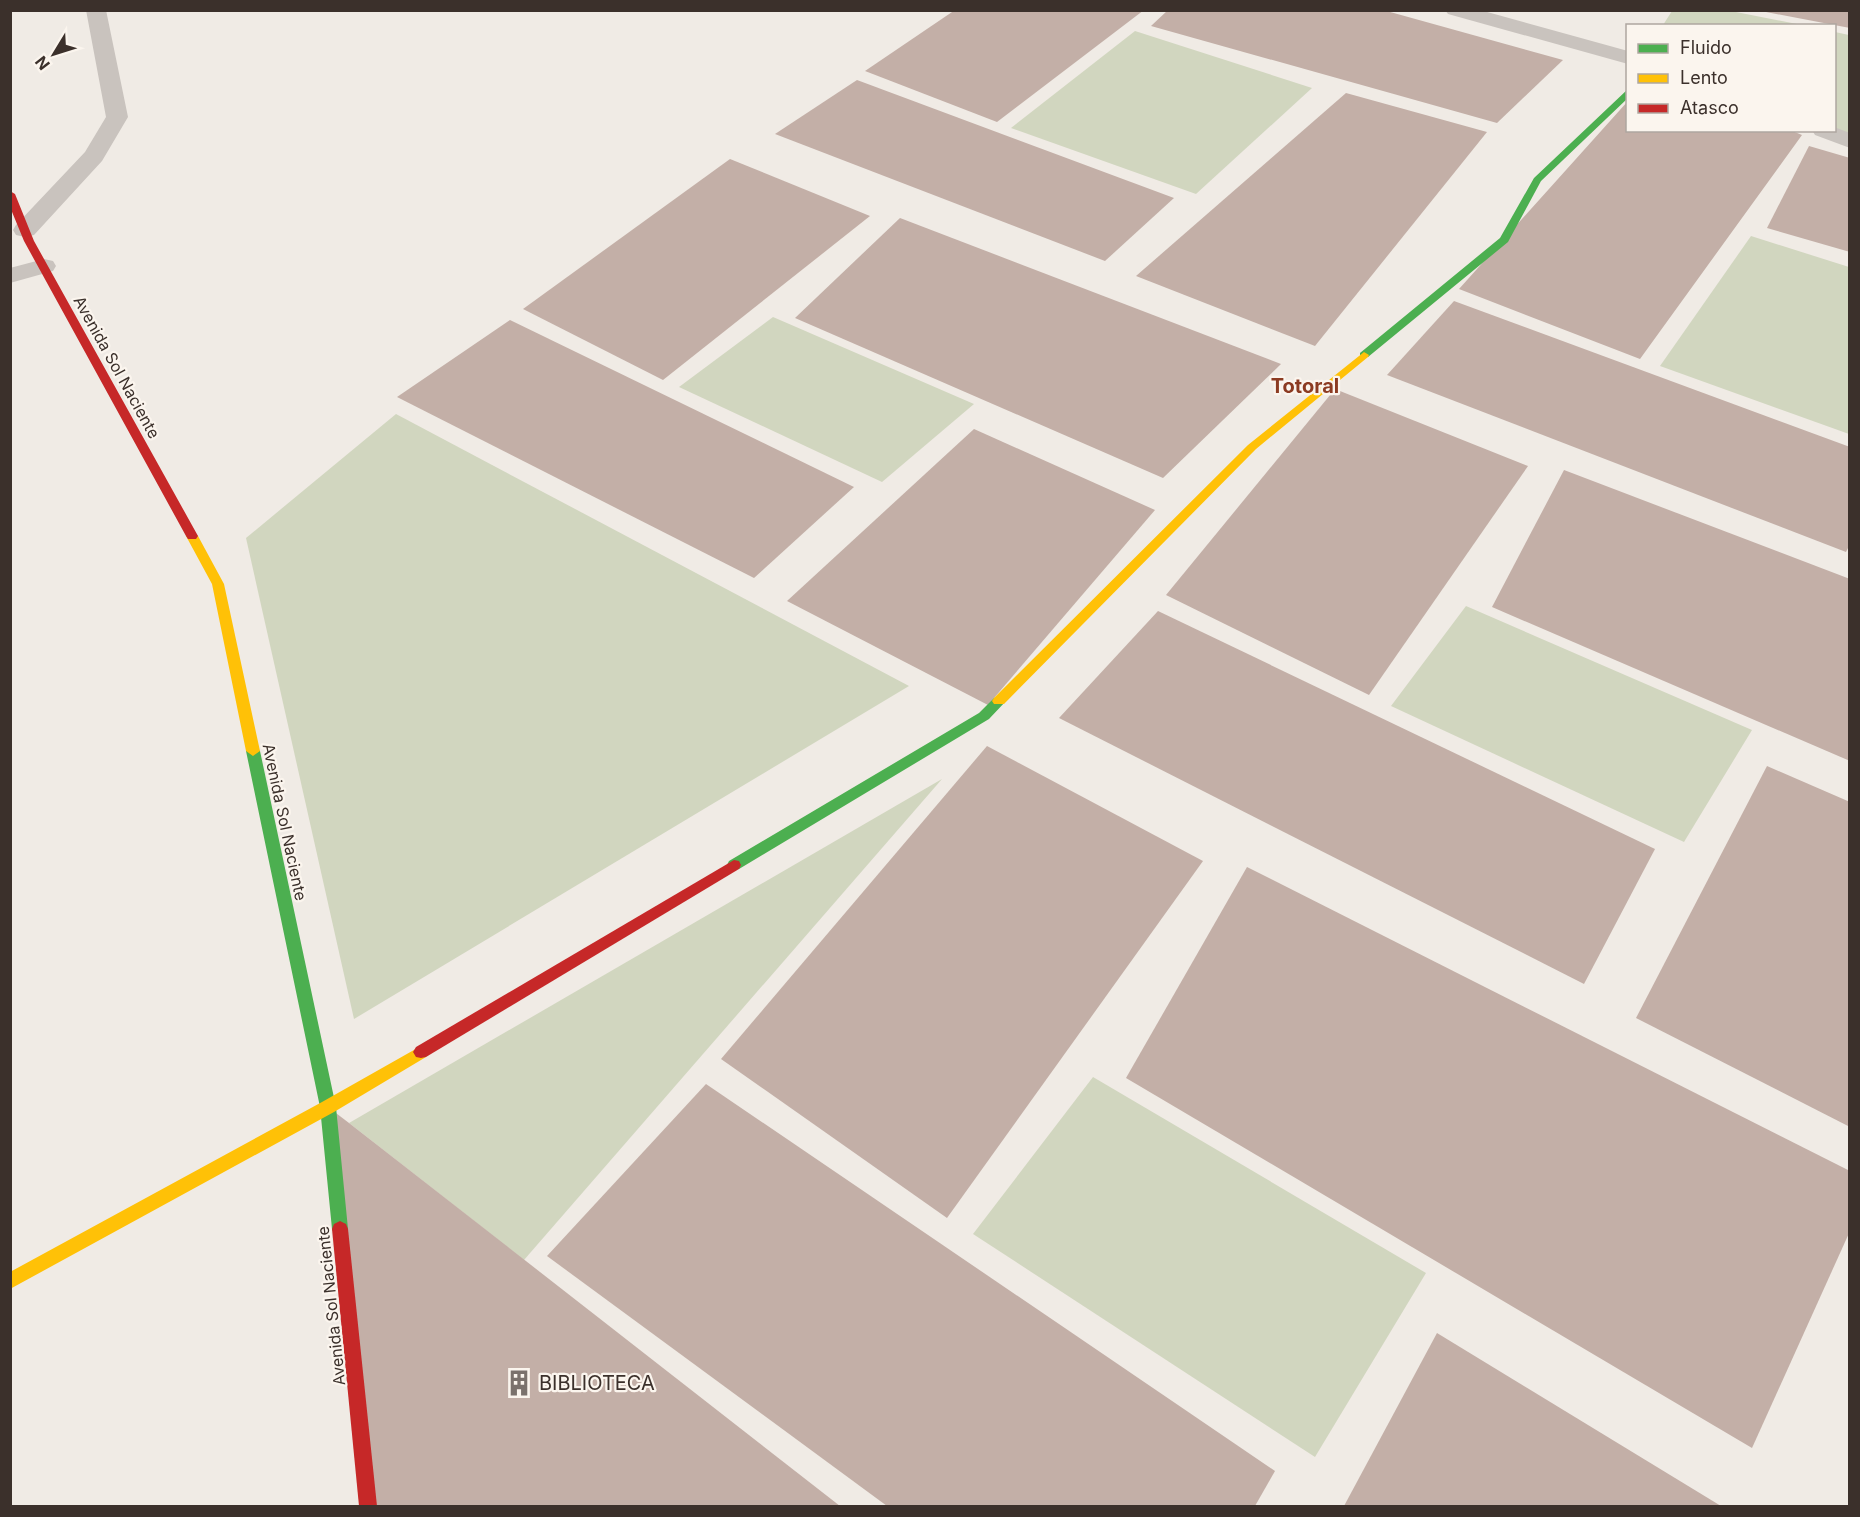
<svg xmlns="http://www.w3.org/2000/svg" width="1860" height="1517" font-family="Inter,sans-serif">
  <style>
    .green { fill: #d1d6bf }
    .building { fill: #c3afa7 }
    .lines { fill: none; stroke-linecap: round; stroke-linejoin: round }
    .street { fill: #c9c3be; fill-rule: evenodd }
    .fast { fill: #4caf50; fill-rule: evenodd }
    .slow { fill: #ffc107; fill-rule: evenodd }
    .jam { fill: #c62828; fill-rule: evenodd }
    .labels { text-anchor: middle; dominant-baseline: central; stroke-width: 4.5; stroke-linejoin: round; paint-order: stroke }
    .street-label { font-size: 16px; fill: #3b302b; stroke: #fbf5ee }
    .quarter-label { font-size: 20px; font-weight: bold; fill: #8c3b22; stroke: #fbf5ee }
    .near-poi-label { font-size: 20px; fill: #3b302b; stroke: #fbf5ee; text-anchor: start }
  </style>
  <rect width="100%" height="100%" fill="#f0ebe5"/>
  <g class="green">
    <path d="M 1672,11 L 1731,11 L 1802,25 L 1663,25 Z"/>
    <path d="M 1135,31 L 1312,88 L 1196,194 L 1011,128 Z"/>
    <path d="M 1835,32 L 1849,35 L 1849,136 L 1835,130 Z"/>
    <path d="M 1751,236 L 1849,267 L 1849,434 L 1660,366 Z"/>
    <path d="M 773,317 L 974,404 L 882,482 L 679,387 Z"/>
    <path d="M 396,414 L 909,686 L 354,1019 L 246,538 Z"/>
    <path d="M 1466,606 L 1752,730 L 1684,842 L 1391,706 Z"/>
    <path d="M 942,779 L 524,1260 L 349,1123 Z"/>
    <path d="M 1093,1077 L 1426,1273 L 1315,1457 L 973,1234 Z"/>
  </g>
  <g class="building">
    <path d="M 955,10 L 1144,10 L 997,122 L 865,71 Z"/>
    <path d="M 1168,10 L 1383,10 L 1563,60 L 1497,123 L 1151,26 Z"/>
    <path d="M 1767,10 L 1850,10 L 1850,28 L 1766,12 Z"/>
    <path d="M 857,80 L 1174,198 L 1105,261 L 775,134 Z"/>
    <path d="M 1346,93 L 1487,132 L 1315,346 L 1136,276 Z"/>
    <path d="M 1628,101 L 1628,130 L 1790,130 L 1802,135 L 1640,359 L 1459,289 Z"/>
    <path d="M 1809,146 L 1850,158 L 1850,252 L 1767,228 Z"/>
    <path d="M 730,159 L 870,216 L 663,380 L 523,309 Z"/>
    <path d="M 900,218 L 1281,364 L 1163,478 L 795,318 Z"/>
    <path d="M 1454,301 L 1850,447 L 1850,544 L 1846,552 L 1387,375 Z"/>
    <path d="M 510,320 L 854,487 L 754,578 L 397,397 Z"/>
    <path d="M 1335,389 L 1528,466 L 1369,695 L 1166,595 Z"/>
    <path d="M 974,429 L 1155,510 L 988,705 L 787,601 Z"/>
    <path d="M 1564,470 L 1850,579 L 1850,761 L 1492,607 Z"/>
    <path d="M 1158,611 L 1655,849 L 1584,984 L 1059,718 Z"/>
    <path d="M 987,746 L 1203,861 L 947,1218 L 721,1059 Z"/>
    <path d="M 1767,766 L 1850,802 L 1850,1127 L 1636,1018 Z"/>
    <path d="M 1247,867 L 1850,1171 L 1850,1231 L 1752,1448 L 1126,1078 Z"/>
    <path d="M 706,1084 L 1275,1471 L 1255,1506 L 887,1506 L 547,1256 Z"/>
    <path d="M 328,1107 L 349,1123 L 840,1506 L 368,1506 Z"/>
    <path d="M 1437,1333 L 1721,1506 L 1344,1506 Z"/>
  </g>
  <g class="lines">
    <g class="street">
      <path d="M 86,10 L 106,10 L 128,117 L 102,161 L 34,235 L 25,237 L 16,235 L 13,230 L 16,225 L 85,152 L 106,117 Z"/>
      <path d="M 1445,10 L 1480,10 L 1628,51 L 1628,64 L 1448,14 Z"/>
      <path d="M 1834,127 L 1850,133 L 1850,148 L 1815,135 L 1812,130 L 1834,130 Z"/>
      <path d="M 44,259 L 53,261 L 56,266 L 53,271 L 10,283 L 10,268 Z"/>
    </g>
    <g class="fast">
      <path d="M 1628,89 L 1628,98 L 1541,181 L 1508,242 L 1368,357 L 1360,357 L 1360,353 L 1500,238 L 1534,178 Z"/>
      <path d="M 999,696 L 1006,701 L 989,719 L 739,869 L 729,869 L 727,865 L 729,861 L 979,713 L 994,698 Z"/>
      <path d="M 253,746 L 260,751 L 336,1107 L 348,1229 L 346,1234 L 340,1237 L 334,1234 L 332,1229 L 320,1107 L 246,751 Z"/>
    </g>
    <g class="slow">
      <path d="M 1364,352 L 1369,355 L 1368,357 L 1256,449 L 1004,704 L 994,704 L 992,701 L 994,698 L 1248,445 Z"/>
      <path d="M 192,532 L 198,536 L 224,584 L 260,751 L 253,756 L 246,751 L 212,584 L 186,536 Z"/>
      <path d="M 421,1046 L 426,1047 L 429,1052 L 426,1057 L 334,1112 L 10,1289 L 10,1272 L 322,1102 Z"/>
    </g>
    <g class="jam">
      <path d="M 10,191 L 15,194 L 34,241 L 198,536 L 196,539 L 188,539 L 186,536 L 24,241 L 10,207 Z"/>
      <path d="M 734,860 L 739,861 L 741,865 L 739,869 L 426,1057 L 421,1058 L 416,1057 L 413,1052 L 416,1047 Z"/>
      <path d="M 340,1221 L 346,1224 L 348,1229 L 377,1506 L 359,1506 L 332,1229 L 334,1224 Z"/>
    </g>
  </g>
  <defs>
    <g id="building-bare" transform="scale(2.07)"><path d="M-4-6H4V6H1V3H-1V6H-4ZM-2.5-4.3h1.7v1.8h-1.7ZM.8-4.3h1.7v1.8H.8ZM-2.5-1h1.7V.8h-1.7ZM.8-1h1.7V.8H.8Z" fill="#7a716c" stroke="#fbf5ee" stroke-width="2.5" paint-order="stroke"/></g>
  </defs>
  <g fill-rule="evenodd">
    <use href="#building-bare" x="519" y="1383"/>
  </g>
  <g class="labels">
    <g class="street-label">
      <text transform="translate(117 367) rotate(61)">Avenida Sol Naciente</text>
      <text transform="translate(285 822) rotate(78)">Avenida Sol Naciente</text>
      <text transform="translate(331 1306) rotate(-96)">Avenida Sol Naciente</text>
    </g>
    <g class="quarter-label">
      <text x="1305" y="386">Totoral</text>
    </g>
    <g class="near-poi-label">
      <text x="539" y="1383">BIBLIOTECA</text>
    </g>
  </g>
  <rect width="1860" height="1517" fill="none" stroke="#3b302b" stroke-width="24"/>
  <rect x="1626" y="24" width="210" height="108" fill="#fbf5ee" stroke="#aea6a0" stroke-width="1.5"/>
  <rect x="1638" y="44" width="30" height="9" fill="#4caf50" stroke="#aea6a0" stroke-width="1.5"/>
  <text x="1680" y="54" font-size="18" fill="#3b302b">Fluido</text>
  <rect x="1638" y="74" width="30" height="9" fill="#ffc107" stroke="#aea6a0" stroke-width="1.5"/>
  <text x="1680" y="84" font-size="18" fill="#3b302b">Lento</text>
  <rect x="1638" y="104" width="30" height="9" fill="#c62828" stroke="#aea6a0" stroke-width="1.5"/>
  <text x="1680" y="114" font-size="18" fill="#3b302b">Atasco</text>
  <g transform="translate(54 54) rotate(232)" stroke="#fbf5ee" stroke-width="4.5" paint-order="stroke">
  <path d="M0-4.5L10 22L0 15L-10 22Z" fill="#3b302b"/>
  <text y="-9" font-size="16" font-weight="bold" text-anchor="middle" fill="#3b302b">N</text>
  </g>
</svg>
